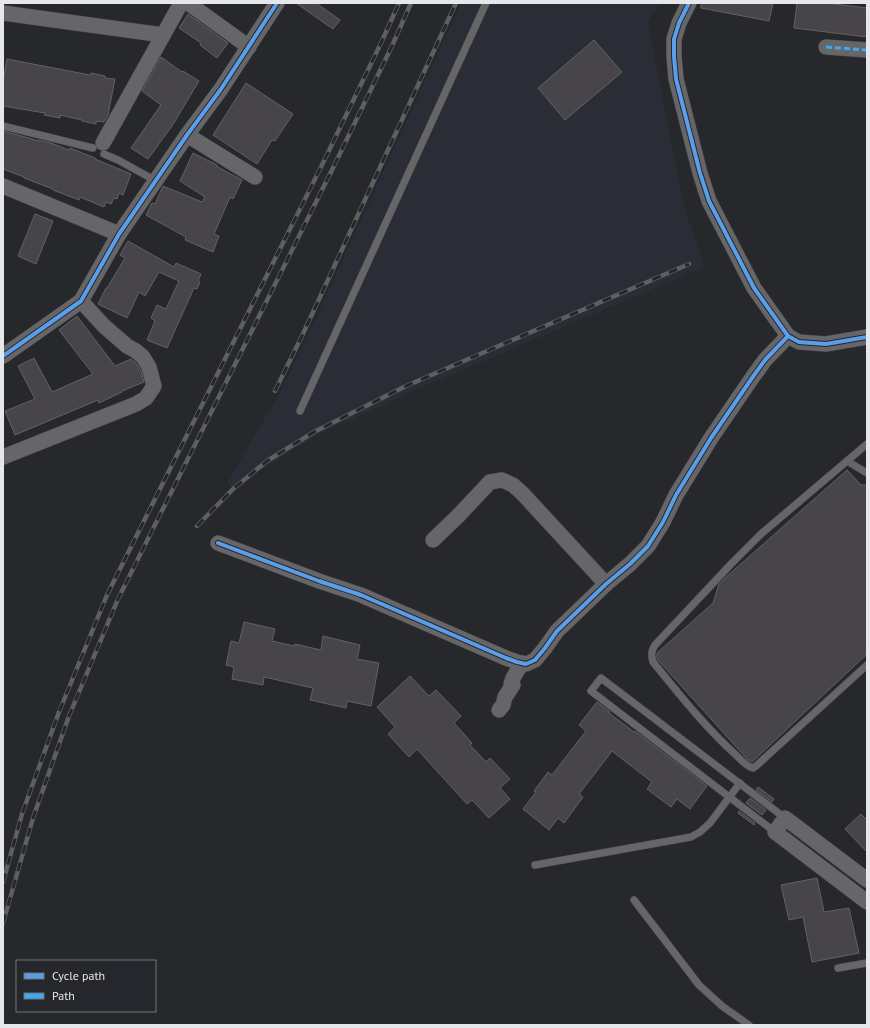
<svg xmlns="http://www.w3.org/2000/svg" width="870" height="1028" font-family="'PT Sans',sans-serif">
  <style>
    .built { fill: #2a2c36 }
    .building { fill: #47444a; stroke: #626264 }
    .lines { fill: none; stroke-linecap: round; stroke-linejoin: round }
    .lane-casing { stroke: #444447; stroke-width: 8 }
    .street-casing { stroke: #444447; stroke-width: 16 }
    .lane { stroke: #666668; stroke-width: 7 }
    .street { stroke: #666668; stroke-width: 15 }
    .rail-casing { stroke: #5e5f61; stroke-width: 4.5 }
    .rail { stroke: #26272c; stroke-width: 3; stroke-dasharray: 9; stroke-linecap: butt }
    .quiet { stroke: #3fa9f5; stroke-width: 3; stroke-dasharray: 6 3; stroke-linecap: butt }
    .cycleway-casing { stroke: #26272c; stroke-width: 6 }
    .cycleway { stroke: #5a9eea; stroke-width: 4 }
  </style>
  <rect width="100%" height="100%" fill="#27282b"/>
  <path class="built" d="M 461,3 L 660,3 L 648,22 L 684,206 L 705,267 L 409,393 L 316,436 L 268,465 L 235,490 L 227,483 L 280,392 L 319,311 Z"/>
  <g class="building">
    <path d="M 296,3 L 316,3 L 340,20 L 333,29 Z"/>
    <path d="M 701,3 L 773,3 L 769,21 L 701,8 Z"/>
    <path d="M 797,3 L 826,3 L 867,8 L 867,37 L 794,28 Z"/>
    <path d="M 188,14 L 228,43 L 217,58 L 200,45 L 201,43 L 179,28 Z"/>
    <path d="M 594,40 L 622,72 L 565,120 L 538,88 Z"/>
    <path d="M 161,57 L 182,72 L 183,71 L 199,81 L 172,126 L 148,159 L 131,148 L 161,105 L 142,91 Z"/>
    <path d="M 7,59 L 90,75 L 91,73 L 105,76 L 105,78 L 115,79 L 108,115 L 104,122 L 96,121 L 96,124 L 82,121 L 82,120 L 60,115 L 60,118 L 44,115 L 45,113 L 3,106 L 3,82 Z"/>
    <path d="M 246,83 L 293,114 L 275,141 L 272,140 L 257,164 L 213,135 Z"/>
    <path d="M 3,131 L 29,138 L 38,141 L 38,140 L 51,143 L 69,150 L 70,148 L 95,158 L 95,159 L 131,174 L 123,195 L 119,193 L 117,199 L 114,198 L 111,204 L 106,202 L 104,207 L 80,197 L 79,200 L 53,190 L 53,189 L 24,178 L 24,177 L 3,169 Z"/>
    <path d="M 193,153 L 217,165 L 216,166 L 242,180 L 233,199 L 230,197 L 214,234 L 219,236 L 213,252 L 185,240 L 186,237 L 146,215 L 152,203 L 155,204 L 163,186 L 202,202 L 205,197 L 180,181 Z"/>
    <path d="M 35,214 L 53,221 L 36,264 L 18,256 Z"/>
    <path d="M 128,241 L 174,267 L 176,263 L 201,274 L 198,281 L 200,282 L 197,289 L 194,288 L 167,348 L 147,340 L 155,321 L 151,318 L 157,305 L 166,309 L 179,281 L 159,272 L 145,296 L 139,292 L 127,318 L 98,304 L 106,288 L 107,288 L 125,258 L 120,255 Z"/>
    <path d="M 77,316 L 115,366 L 131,359 L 136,363 L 141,371 L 144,382 L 122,391 L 122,392 L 99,403 L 98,400 L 15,435 L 5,411 L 35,399 L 18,366 L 34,358 L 52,392 L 93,374 L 59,330 Z"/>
    <path d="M 847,470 L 861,485 L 867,485 L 867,654 L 752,762 L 747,759 L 657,659 L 657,653 L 713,603 L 719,584 L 726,577 Z"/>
    <path d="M 244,622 L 275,629 L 272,641 L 294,646 L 295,644 L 321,650 L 323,636 L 360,645 L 357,659 L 379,663 L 371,706 L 347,701 L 346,708 L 310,700 L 313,688 L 264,677 L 263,685 L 232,679 L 234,667 L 226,665 L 231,641 L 239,643 Z"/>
    <path d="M 410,676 L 429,696 L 436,690 L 461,716 L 454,723 L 472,743 L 470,745 L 486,762 L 490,758 L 510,779 L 500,788 L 510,799 L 489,818 L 472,800 L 467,804 L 417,749 L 409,757 L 388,734 L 395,727 L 377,707 Z"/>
    <path d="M 597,702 L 610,712 L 609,713 L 634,732 L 635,731 L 707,786 L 690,809 L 677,799 L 671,807 L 647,789 L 652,782 L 612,751 L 579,794 L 583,797 L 564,823 L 558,818 L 549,830 L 523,809 L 536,792 L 534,791 L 548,772 L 552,775 L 586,731 L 579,725 Z"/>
    <path d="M 758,787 L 774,799 L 772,802 L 756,790 Z"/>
    <path d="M 750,798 L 766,810 L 762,815 L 746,803 Z"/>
    <path d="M 739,811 L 755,823 L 754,825 L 738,813 Z"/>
    <path d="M 861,814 L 867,820 L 867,852 L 845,829 Z"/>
    <path d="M 817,878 L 824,912 L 849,908 L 859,953 L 812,962 L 803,917 L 789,920 L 781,885 Z"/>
  </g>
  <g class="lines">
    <g class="lane-casing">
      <g id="lane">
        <path d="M 3,126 L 93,148"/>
        <path d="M 104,154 L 118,160 L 156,181"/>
        <path d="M 300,411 L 486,3"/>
        <path d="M 867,444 L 761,534 L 732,563 L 655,645 C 651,651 651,655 653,662 C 679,694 705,727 736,755 C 741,760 746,766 753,768 L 756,766 L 867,665"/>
        <path d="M 847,461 L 867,473"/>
        <path d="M 775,832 L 591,691 L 601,678 L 785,818"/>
        <path d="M 535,865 L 691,837 L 700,832 L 710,823 L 740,783"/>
        <path d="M 634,900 L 699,985 L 722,1006 L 749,1025"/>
        <path d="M 838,968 L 867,963"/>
      </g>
    </g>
    <g class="street-casing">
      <g id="street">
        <path d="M 188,3 L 249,47"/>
        <path d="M 689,3 L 679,23 L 674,39 L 674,56 L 676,79 L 700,173 L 709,201 L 754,288 L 788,336 L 799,342 L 826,344 L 867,337"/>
        <path d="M 3,13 L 163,35"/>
        <path d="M 826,47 L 867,50"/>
        <path d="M 187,135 L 255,177"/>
        <path d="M 103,143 L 181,3"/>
        <path d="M 3,186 L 119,234"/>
        <path d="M 3,356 L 81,301 L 119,234 L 187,135 L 221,89 L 277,3"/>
        <path d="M 3,457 L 136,404 L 146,398 L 154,386 L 149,367 L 143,357 L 136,351 L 127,346 L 104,326 L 81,301"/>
        <path d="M 433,540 L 459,515 L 490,482 L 502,480 L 513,485 L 522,493 L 606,584"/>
        <path d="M 218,543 L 319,581 L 361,595 L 506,658 L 517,662 L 526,664 L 535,660 L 545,648 L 557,631 L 606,584 L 630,564 L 648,546 L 663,522 L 676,495 L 711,438 L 752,378 L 765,360 L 788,336"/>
        <path d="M 499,710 L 503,705 L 505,697 L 513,685 L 511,684 L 513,678 L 522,663"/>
        <path d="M 867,880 L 785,818 L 775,832 L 867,902"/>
      </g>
    </g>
    <use href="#lane" class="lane"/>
    <use href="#street" class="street"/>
    <g class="rail-casing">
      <g id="rail">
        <path d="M 275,391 L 302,336 L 456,3"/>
        <path d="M 197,526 L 233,489 L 267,461 L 314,432 L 406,386 L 689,264"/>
        <path d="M 3,882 L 22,814 L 59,712 L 107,595 L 321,167 L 382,41 L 399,3"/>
        <path d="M 3,923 L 33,818 L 69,716 L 118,599 L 331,172 L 392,46 L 411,3"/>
      </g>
    </g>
    <use href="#rail" class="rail"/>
    <path class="quiet" d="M 826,47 L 867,50"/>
    <g class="cycleway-casing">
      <g id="cycleway">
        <path d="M 689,3 L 679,23 L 674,39 L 674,56 L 676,79 L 700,173 L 709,201 L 754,288 L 788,336 L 799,342 L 826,344 L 867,337"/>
        <path d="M 3,356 L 81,301 L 119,234 L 187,135 L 221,89 L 277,3"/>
        <path d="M 218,543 L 319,581 L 361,595 L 506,658 L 517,662 L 526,664 L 535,660 L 545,648 L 557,631 L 606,584 L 630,564 L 648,546 L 663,522 L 676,495 L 711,438 L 752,378 L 765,360 L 788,336"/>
      </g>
    </g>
    <use href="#cycleway" class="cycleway"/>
  </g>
  <rect width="870" height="1028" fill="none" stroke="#e6e7eb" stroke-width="8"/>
  <rect x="16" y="960" width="140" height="52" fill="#26272c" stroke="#737478"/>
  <rect x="24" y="973" width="20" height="6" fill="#5a9eea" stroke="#737478"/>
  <text x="52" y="980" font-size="12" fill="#e6e7eb">Cycle path</text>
  <rect x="24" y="993" width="20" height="6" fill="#3fa9f5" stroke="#737478"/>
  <text x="52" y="1000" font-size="12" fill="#e6e7eb">Path</text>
</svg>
